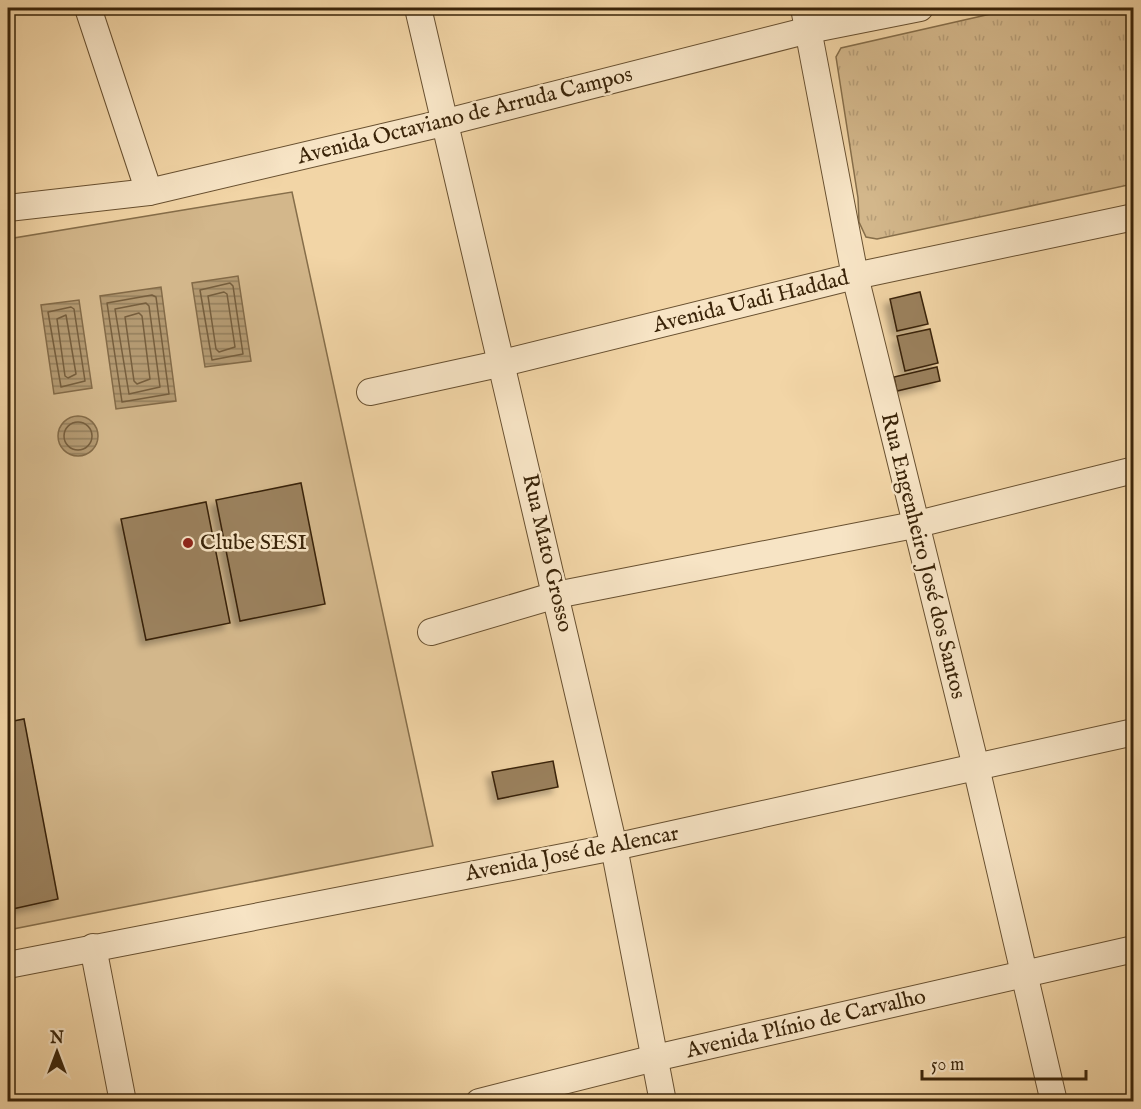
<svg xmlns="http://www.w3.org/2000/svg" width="1141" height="1109" font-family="'IM FELL English',serif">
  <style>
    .grass { fill: url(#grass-tufts); stroke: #866e4a; stroke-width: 1.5 }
    .pitch { fill: #d3b78b; stroke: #866e4a; stroke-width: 1.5 }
    .water { fill: url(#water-rules); stroke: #836a47; stroke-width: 1.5 }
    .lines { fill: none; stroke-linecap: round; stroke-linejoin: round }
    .shore { stroke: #765e3d; stroke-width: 1.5 }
    .building { fill: #9a805b; stroke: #3a2409; stroke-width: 1.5; filter: url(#shadow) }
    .street-casing { stroke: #685030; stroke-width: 28 }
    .street { stroke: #f7e4c5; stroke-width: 26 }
    .poi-dot { fill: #8f2418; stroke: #f7e4c5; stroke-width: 2 }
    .labels { text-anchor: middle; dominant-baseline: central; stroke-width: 5; stroke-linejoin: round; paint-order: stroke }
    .street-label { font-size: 22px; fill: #3a2409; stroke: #f7e4c5 }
    .poi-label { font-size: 22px; fill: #3a2409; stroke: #f7e4c5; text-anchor: start }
  </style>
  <defs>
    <pattern id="grass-tufts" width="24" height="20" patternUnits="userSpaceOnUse" patternTransform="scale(1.5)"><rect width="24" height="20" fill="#d3b78b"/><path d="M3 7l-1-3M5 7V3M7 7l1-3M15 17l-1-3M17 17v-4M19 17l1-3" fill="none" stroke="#b69d77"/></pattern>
    <pattern id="water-rules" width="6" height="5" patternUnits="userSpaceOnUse" patternTransform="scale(1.5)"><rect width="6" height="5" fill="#b39971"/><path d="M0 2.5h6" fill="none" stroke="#937d5b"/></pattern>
    <filter id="shadow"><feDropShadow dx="-5.5" dy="5.5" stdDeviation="3" flood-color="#0004"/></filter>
  </defs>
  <rect width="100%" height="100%" fill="#f2d5a6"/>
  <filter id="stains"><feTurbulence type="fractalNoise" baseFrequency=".00333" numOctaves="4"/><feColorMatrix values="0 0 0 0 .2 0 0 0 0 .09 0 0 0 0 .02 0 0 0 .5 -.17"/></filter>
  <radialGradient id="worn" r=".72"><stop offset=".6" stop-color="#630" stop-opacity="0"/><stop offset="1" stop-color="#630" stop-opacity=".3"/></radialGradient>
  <path class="grass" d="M 1017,8 L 1133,8 L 1133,184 L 877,239 L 866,237 L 859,222 L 858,198 L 836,57 L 841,48 Z"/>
  <path class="pitch" d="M 292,192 L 433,846 L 8,930 L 8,239 Z"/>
  <g class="water">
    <path d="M 238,276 L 251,361 L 205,367 L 192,283 Z"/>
    <path d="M 161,287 L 176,401 L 116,409 L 100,296 Z"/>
    <path d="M 79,300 L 92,388 L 54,394 L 41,305 Z"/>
    <circle cx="78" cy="436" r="20"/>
  </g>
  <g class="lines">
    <g class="shore">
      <path d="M 230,283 L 233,286 L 243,354 L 212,360 L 200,290 Z"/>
      <path d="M 224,292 L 227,294 L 235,347 L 219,352 L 216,349 L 208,296 Z"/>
      <path d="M 152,295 L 156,297 L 169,394 L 122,402 L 107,303 Z"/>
      <path d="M 146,303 L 149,306 L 160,387 L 129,394 L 115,309 Z"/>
      <path d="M 71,307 L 74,309 L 85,381 L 61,387 L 48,312 Z"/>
      <path d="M 139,313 L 142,316 L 150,379 L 137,384 L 134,381 L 125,317 Z"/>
      <path d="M 66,315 L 76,374 L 68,378 L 65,376 L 57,319 Z"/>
      <circle cx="78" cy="436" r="14"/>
    </g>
  </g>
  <g class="building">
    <path d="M 920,292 L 928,324 L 897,331 L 890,299 Z"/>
    <path d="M 930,329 L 938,363 L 905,371 L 897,336 Z"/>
    <path d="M 937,367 L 940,381 L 897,391 L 894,377 Z"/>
    <path d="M 301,483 L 325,604 L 240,621 L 216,500 Z"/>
    <path d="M 206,502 L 230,623 L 146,640 L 121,519 Z"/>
    <path d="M 24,719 L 58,899 L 8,910 L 8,722 Z"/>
    <path d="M 553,761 L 558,787 L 498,799 L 492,772 Z"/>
  </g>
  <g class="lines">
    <g class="street-casing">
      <g id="street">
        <path d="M 88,8 L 149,192"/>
        <path d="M 418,8 L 614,847 L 663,1102"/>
        <path d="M 804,8 L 855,276 L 976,767 L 1054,1102"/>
        <path d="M 8,208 L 149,192 L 447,122 L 809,30 L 920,8"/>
        <path d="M 370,392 L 503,363 L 855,276 L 1134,217"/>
        <path d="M 431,632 L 556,595 L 914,525 L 1134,470"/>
        <path d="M 93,947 L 123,1102"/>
        <path d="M 8,965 L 614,847 L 1134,732"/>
        <path d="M 479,1102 L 655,1058 L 1134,949"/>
      </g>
    </g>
    <use href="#street" class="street"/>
  </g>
  <circle class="poi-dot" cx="188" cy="543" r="6"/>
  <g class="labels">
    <g class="street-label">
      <text transform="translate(465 116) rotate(-14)">Avenida Octaviano de Arruda Campos</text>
      <text transform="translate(751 302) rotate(-14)">Avenida Uadi Haddad</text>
      <text transform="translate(547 553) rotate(77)">Rua Mato Grosso</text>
      <text transform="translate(923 556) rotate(76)">Rua Engenheiro José dos Santos</text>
      <text transform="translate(572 854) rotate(-11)">Avenida José de Alencar</text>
      <text transform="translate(806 1024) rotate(-13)">Avenida Plínio de Carvalho</text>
    </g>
    <g class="poi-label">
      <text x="200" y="543">Clube SESI</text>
    </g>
  </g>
  <rect width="1141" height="1109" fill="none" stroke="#f2d5a6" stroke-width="30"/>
  <rect x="9" y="9" width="1123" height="1091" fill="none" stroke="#3a2409" stroke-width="3"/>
  <rect x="15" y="15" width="1111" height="1079" fill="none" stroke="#3a2409" stroke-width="1.5"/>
  <g transform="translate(57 1052)" stroke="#f7e4c5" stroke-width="4.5" paint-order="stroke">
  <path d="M0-4.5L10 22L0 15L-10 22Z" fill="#3a2409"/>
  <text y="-9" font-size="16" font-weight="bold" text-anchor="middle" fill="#3a2409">N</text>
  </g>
  <path d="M922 1070v9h164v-9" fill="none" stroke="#3a2409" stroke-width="3"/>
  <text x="931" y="1070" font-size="18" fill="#3a2409" stroke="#f7e4c5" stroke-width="4.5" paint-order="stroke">50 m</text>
  <rect width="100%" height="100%" filter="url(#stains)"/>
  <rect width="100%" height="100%" fill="url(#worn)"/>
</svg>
